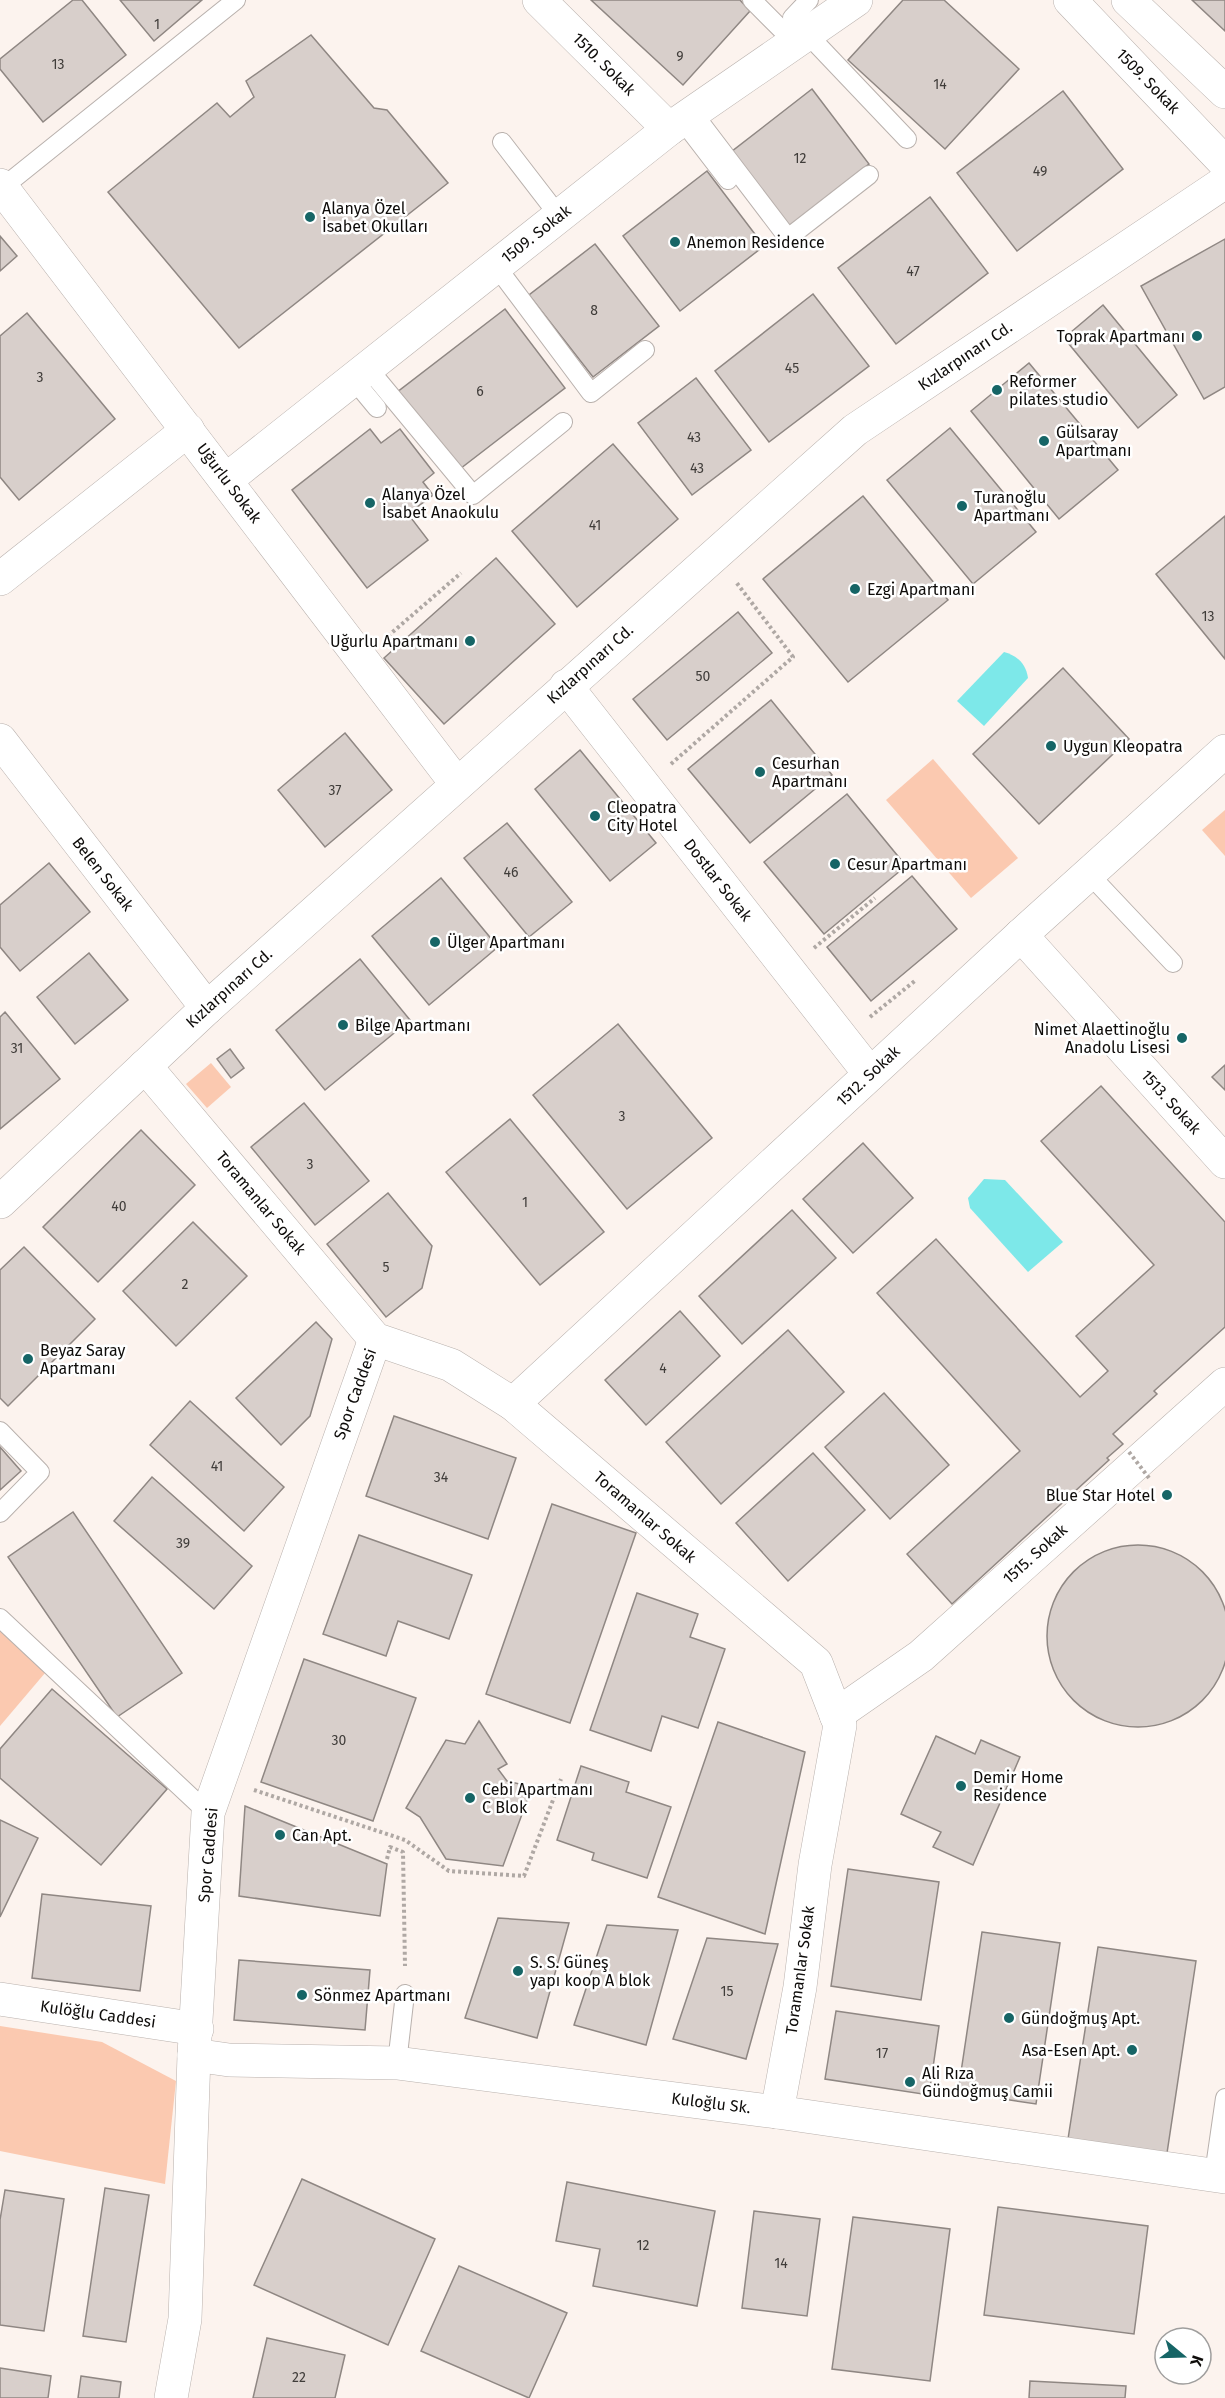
<svg xmlns="http://www.w3.org/2000/svg" width="1225" height="2398" font-family="'Fira Sans',sans-serif">
  <style>
    .green { fill: #fbc9b0 }
    .water { fill: #7de8e9 }
    .building { fill: #d8cfcb; stroke: #8f8783; stroke-width: 1.5 }
    .lines { fill: none; stroke-linecap: round; stroke-linejoin: round }
    .lane-casing { stroke: #b9b1ad; stroke-width: 20 }
    .street-casing { stroke: #b9b1ad; stroke-width: 34 }
    .secondary-casing { stroke: #b9b1ad; stroke-width: 34 }
    .path { stroke: #afa8a4; stroke-width: 4; stroke-dasharray: 3 3; stroke-linecap: butt }
    .lane { stroke: #fff; stroke-width: 18 }
    .street { stroke: #fff; stroke-width: 33 }
    .secondary { stroke: #fff; stroke-width: 33 }
    .path-bridge { stroke: #afa8a4; stroke-width: 4; stroke-dasharray: 3 3; stroke-linecap: butt }
    .poi-dot { fill: #166566; stroke: #fff; stroke-width: 2 }
    .labels { text-anchor: middle; dominant-baseline: central; stroke-width: 5; stroke-linejoin: round; paint-order: stroke }
    .number-label { font-size: 14px; fill: #403d3a }
    .street-label { font-size: 16px; fill: #0e0c0a; stroke: #fff }
    .poi-label { font-size: 16px; fill: #0e0c0a; stroke: #fff; text-anchor: start }
  </style>
  <rect width="100%" height="100%" fill="#fcf3ee"/>
  <g class="green">
    <path d="M 933,759 L 1018,858 L 971,898 L 886,800 Z"/>
    <path d="M 1225,810 L 1225,856 L 1202,830 Z"/>
    <path d="M 211,1063 L 231,1087 L 207,1108 L 186,1084 Z"/>
    <path d="M 0,1630 L 45,1673 L 0,1726 Z"/>
    <path d="M 0,2026 L 102,2042 L 176,2081 L 165,2184 L 0,2151 Z"/>
  </g>
  <g class="water">
    <path d="M 1004,652 C 1018,656 1026,664 1028,678 L 984,726 L 957,701 Z"/>
    <path d="M 984,1179 L 1005,1180 L 1063,1242 L 1028,1272 L 970,1208 L 968,1198 Z"/>
  </g>
  <g class="building">
    <path d="M 73,0 L 82,0 L 126,55 L 43,122 L 0,69 L 0,59 Z"/>
    <path d="M 120,0 L 202,0 L 154,41 Z"/>
    <path d="M 591,0 L 740,0 L 750,11 L 683,85 Z"/>
    <path d="M 903,0 L 944,0 L 1019,69 L 945,149 L 848,60 Z"/>
    <path d="M 1192,0 L 1225,0 L 1225,31 Z"/>
    <path d="M 311,35 L 374,108 L 387,110 L 448,183 L 239,348 L 108,192 L 217,103 L 230,117 L 254,97 L 246,81 Z"/>
    <path d="M 812,89 L 869,164 L 788,227 L 731,152 Z"/>
    <path d="M 1063,91 L 1123,169 L 1017,251 L 957,173 Z"/>
    <path d="M 707,171 L 764,246 L 680,311 L 623,236 Z"/>
    <path d="M 930,197 L 988,273 L 896,344 L 838,268 Z"/>
    <path d="M 0,236 L 17,256 L 0,271 Z"/>
    <path d="M 1225,239 L 1225,387 L 1204,399 L 1141,286 Z"/>
    <path d="M 595,244 L 659,326 L 593,377 L 529,295 Z"/>
    <path d="M 813,294 L 869,366 L 769,442 L 715,371 Z"/>
    <path d="M 1103,305 L 1177,395 L 1138,428 L 1064,338 Z"/>
    <path d="M 505,309 L 565,388 L 456,472 L 396,393 Z"/>
    <path d="M 27,313 L 115,419 L 19,500 L 0,477 L 0,336 Z"/>
    <path d="M 1029,363 L 1118,470 L 1059,519 L 971,411 Z"/>
    <path d="M 696,378 L 751,450 L 692,495 L 638,423 Z"/>
    <path d="M 950,428 L 1036,532 L 973,584 L 887,480 Z"/>
    <path d="M 370,429 L 381,443 L 400,429 L 434,473 L 423,482 L 433,495 L 408,514 L 428,540 L 367,588 L 292,490 Z"/>
    <path d="M 613,444 L 678,519 L 577,607 L 512,531 Z"/>
    <path d="M 863,496 L 948,600 L 848,682 L 763,579 Z"/>
    <path d="M 1225,516 L 1225,659 L 1156,574 Z"/>
    <path d="M 496,558 L 555,624 L 444,724 L 384,658 Z"/>
    <path d="M 738,612 L 772,653 L 667,740 L 633,699 Z"/>
    <path d="M 1063,668 L 1129,739 L 1039,824 L 973,754 Z"/>
    <path d="M 771,700 L 832,775 L 750,843 L 688,769 Z"/>
    <path d="M 345,733 L 392,790 L 325,847 L 278,790 Z"/>
    <path d="M 580,750 L 656,843 L 610,881 L 535,789 Z"/>
    <path d="M 847,794 L 906,866 L 824,934 L 764,862 Z"/>
    <path d="M 507,823 L 572,902 L 529,937 L 464,858 Z"/>
    <path d="M 49,863 L 90,912 L 20,971 L 0,947 L 0,905 Z"/>
    <path d="M 912,876 L 957,929 L 871,1001 L 827,947 Z"/>
    <path d="M 441,878 L 498,947 L 429,1005 L 372,936 Z"/>
    <path d="M 89,953 L 128,1000 L 75,1044 L 37,997 Z"/>
    <path d="M 360,959 L 410,1020 L 325,1090 L 276,1030 Z"/>
    <path d="M 5,1012 L 60,1079 L 0,1129 L 0,1017 Z"/>
    <path d="M 618,1024 L 712,1138 L 627,1209 L 533,1095 Z"/>
    <path d="M 230,1049 L 244,1068 L 231,1078 L 217,1059 Z"/>
    <path d="M 1225,1065 L 1225,1090 L 1212,1077 Z"/>
    <path d="M 1101,1086 L 1225,1222 L 1225,1327 L 1154,1391 L 1157,1394 L 1113,1434 L 1123,1444 L 1107,1458 L 1109,1460 L 952,1604 L 907,1554 L 1020,1451 L 877,1293 L 936,1239 L 1080,1397 L 1108,1371 L 1076,1336 L 1154,1265 L 1041,1141 Z"/>
    <path d="M 304,1103 L 369,1181 L 315,1225 L 251,1147 Z"/>
    <path d="M 510,1119 L 604,1232 L 540,1285 L 446,1172 Z"/>
    <path d="M 141,1130 L 195,1185 L 98,1282 L 43,1227 Z"/>
    <path d="M 863,1143 L 913,1198 L 853,1253 L 803,1199 Z"/>
    <path d="M 388,1193 L 432,1246 L 422,1288 L 386,1317 L 327,1244 Z"/>
    <path d="M 792,1210 L 836,1258 L 742,1344 L 699,1296 Z"/>
    <path d="M 193,1222 L 247,1276 L 176,1346 L 123,1291 Z"/>
    <path d="M 24,1247 L 95,1319 L 8,1406 L 0,1398 L 0,1270 Z"/>
    <path d="M 680,1311 L 720,1356 L 646,1425 L 605,1380 Z"/>
    <path d="M 316,1322 L 332,1339 L 310,1416 L 281,1445 L 236,1398 Z"/>
    <path d="M 788,1330 L 844,1392 L 721,1504 L 666,1442 Z"/>
    <path d="M 884,1393 L 949,1465 L 890,1519 L 825,1447 Z"/>
    <path d="M 190,1401 L 284,1487 L 244,1531 L 150,1445 Z"/>
    <path d="M 394,1416 L 516,1458 L 488,1539 L 366,1496 Z"/>
    <path d="M 0,1447 L 21,1471 L 0,1490 Z"/>
    <path d="M 813,1453 L 865,1510 L 788,1581 L 736,1523 Z"/>
    <path d="M 152,1477 L 252,1566 L 214,1609 L 114,1521 Z"/>
    <path d="M 552,1504 L 636,1533 L 570,1723 L 486,1694 Z"/>
    <path d="M 73,1512 L 182,1673 L 117,1717 L 8,1557 Z"/>
    <path d="M 359,1535 L 472,1575 L 449,1639 L 398,1621 L 386,1656 L 323,1634 Z"/>
    <circle cx="1138" cy="1636" r="91"/>
    <path d="M 637,1593 L 698,1614 L 690,1637 L 725,1649 L 698,1728 L 662,1716 L 651,1751 L 590,1730 Z"/>
    <path d="M 304,1659 L 416,1698 L 373,1821 L 261,1782 Z"/>
    <path d="M 52,1689 L 167,1789 L 101,1865 L 0,1778 L 0,1749 Z"/>
    <path d="M 479,1721 L 507,1764 L 498,1769 L 507,1781 L 532,1787 L 503,1866 L 446,1859 L 420,1817 L 406,1808 L 446,1740 L 465,1744 Z"/>
    <path d="M 718,1722 L 805,1752 L 765,1934 L 658,1897 Z"/>
    <path d="M 936,1736 L 975,1754 L 981,1740 L 1020,1757 L 973,1865 L 933,1847 L 941,1832 L 901,1814 Z"/>
    <path d="M 581,1766 L 629,1782 L 626,1792 L 671,1807 L 647,1878 L 592,1860 L 594,1853 L 557,1840 Z"/>
    <path d="M 245,1806 L 387,1864 L 380,1916 L 239,1896 Z"/>
    <path d="M 0,1820 L 38,1838 L 0,1917 Z"/>
    <path d="M 848,1869 L 939,1882 L 921,2000 L 831,1986 Z"/>
    <path d="M 42,1894 L 151,1906 L 140,1991 L 32,1978 Z"/>
    <path d="M 498,1918 L 569,1923 L 537,2038 L 465,2018 Z"/>
    <path d="M 607,1925 L 678,1930 L 646,2045 L 574,2025 Z"/>
    <path d="M 982,1932 L 1060,1943 L 1036,2104 L 958,2092 Z"/>
    <path d="M 707,1938 L 778,1944 L 746,2059 L 673,2039 Z"/>
    <path d="M 1098,1947 L 1196,1961 L 1167,2153 L 1068,2139 Z"/>
    <path d="M 239,1960 L 370,1970 L 365,2030 L 234,2020 Z"/>
    <path d="M 836,2011 L 939,2026 L 929,2095 L 825,2079 Z"/>
    <path d="M 302,2179 L 435,2239 L 388,2345 L 254,2285 Z"/>
    <path d="M 567,2182 L 715,2211 L 697,2306 L 593,2286 L 600,2249 L 556,2241 Z"/>
    <path d="M 105,2188 L 149,2195 L 126,2342 L 83,2336 Z"/>
    <path d="M 5,2190 L 64,2199 L 44,2331 L 0,2325 L 0,2220 Z"/>
    <path d="M 998,2207 L 1148,2226 L 1134,2334 L 984,2315 Z"/>
    <path d="M 754,2211 L 820,2219 L 807,2316 L 742,2308 Z"/>
    <path d="M 853,2217 L 950,2229 L 930,2381 L 832,2369 Z"/>
    <path d="M 459,2266 L 567,2313 L 529,2398 L 421,2351 Z"/>
    <path d="M 267,2338 L 345,2355 L 335,2398 L 253,2398 Z"/>
    <path d="M 0,2368 L 51,2376 L 48,2398 L 0,2398 Z"/>
    <path d="M 81,2376 L 121,2382 L 119,2398 L 78,2398 Z"/>
    <path d="M 1030,2381 L 1126,2386 L 1125,2398 L 1029,2398 Z"/>
  </g>
  <g class="lines">
    <g class="lane-casing">
      <g id="lane">
        <path d="M 752,0 L 794,42"/>
        <path d="M 809,0 L 792,18 L 907,139"/>
        <path d="M 693,113 L 788,238 L 869,175"/>
        <path d="M 682,120 L 728,180"/>
        <path d="M 502,142 L 559,216"/>
        <path d="M 2,188 L 236,0"/>
        <path d="M 496,266 L 591,393 L 645,350"/>
        <path d="M 367,367 L 473,495 L 563,422"/>
        <path d="M 353,379 L 377,408"/>
        <path d="M 1089,874 L 1173,963"/>
        <path d="M 0,1431 L 40,1472 L 0,1513"/>
        <path d="M 0,1618 L 208,1813"/>
        <path d="M 397,2063 L 405,1994"/>
        <path d="M 1214,2174 L 1225,2098"/>
      </g>
    </g>
    <g class="street-casing">
      <g id="street">
        <path d="M 539,0 L 669,129"/>
        <path d="M 1070,0 L 1225,163"/>
        <path d="M 1128,0 L 1225,92"/>
        <path d="M 0,185 L 456,783"/>
        <path d="M 226,480 L 669,129 L 856,0"/>
        <path d="M 0,579 L 188,430"/>
        <path d="M 566,686 L 870,1074"/>
        <path d="M 0,740 L 207,1008"/>
        <path d="M 1021,935 L 1225,1162"/>
        <path d="M 145,1066 L 375,1339 L 451,1365 L 513,1404 L 816,1663 L 840,1725 L 815,1865 L 800,1987 L 777,2112"/>
        <path d="M 0,1202 L 207,1008 L 855,430 L 1225,182"/>
        <path d="M 513,1404 L 1021,935 L 1225,751"/>
        <path d="M 836,1715 L 921,1656 L 1225,1384"/>
        <path d="M 0,1999 L 197,2029"/>
        <path d="M 194,2055 L 229,2060 L 397,2063 L 777,2112 L 1225,2177"/>
      </g>
    </g>
    <g class="secondary-casing">
      <path id="secondary" d="M 171,2398 L 185,2319 L 194,2055 L 208,1813 L 375,1339"/>
    </g>
    <g class="path">
      <path d="M 388,636 L 461,573"/>
      <path d="M 671,764 L 793,657 L 736,582"/>
      <path d="M 814,948 L 875,898"/>
      <path d="M 870,1017 L 916,980"/>
      <path d="M 254,1790 L 405,1840 L 449,1871 L 524,1876 L 561,1779"/>
      <path d="M 387,1859 L 390,1847 L 403,1852 L 405,1966"/>
    </g>
    <use href="#lane" class="lane"/>
    <use href="#street" class="street"/>
    <use href="#secondary" class="secondary"/>
    <path class="path-bridge" d="M 1129,1452 L 1149,1478"/>
  </g>
  <g class="poi-dot">
    <circle cx="310" cy="217" r="6"/>
    <circle cx="675" cy="242" r="6"/>
    <circle cx="1197" cy="336" r="6"/>
    <circle cx="997" cy="390" r="6"/>
    <circle cx="1044" cy="441" r="6"/>
    <circle cx="370" cy="503" r="6"/>
    <circle cx="962" cy="506" r="6"/>
    <circle cx="855" cy="589" r="6"/>
    <circle cx="470" cy="641" r="6"/>
    <circle cx="1051" cy="746" r="6"/>
    <circle cx="760" cy="772" r="6"/>
    <circle cx="595" cy="816" r="6"/>
    <circle cx="835" cy="864" r="6"/>
    <circle cx="435" cy="942" r="6"/>
    <circle cx="343" cy="1025" r="6"/>
    <circle cx="1182" cy="1038" r="6"/>
    <circle cx="28" cy="1359" r="6"/>
    <circle cx="1167" cy="1495" r="6"/>
    <circle cx="961" cy="1786" r="6"/>
    <circle cx="470" cy="1798" r="6"/>
    <circle cx="280" cy="1835" r="6"/>
    <circle cx="518" cy="1971" r="6"/>
    <circle cx="302" cy="1995" r="6"/>
    <circle cx="1009" cy="2018" r="6"/>
    <circle cx="1132" cy="2050" r="6"/>
    <circle cx="910" cy="2082" r="6"/>
  </g>
  <g class="labels">
    <g class="number-label">
      <text x="157" y="24">1</text>
      <text x="680" y="56">9</text>
      <text x="58" y="64">13</text>
      <text x="940" y="84">14</text>
      <text x="800" y="158">12</text>
      <text x="1040" y="171">49</text>
      <text x="913" y="271">47</text>
      <text x="594" y="310">8</text>
      <text x="792" y="368">45</text>
      <text x="40" y="377">3</text>
      <text x="480" y="391">6</text>
      <text x="694" y="437">43</text>
      <text x="697" y="468">43</text>
      <text x="595" y="525">41</text>
      <text x="1208" y="616">13</text>
      <text x="703" y="676">50</text>
      <text x="335" y="790">37</text>
      <text x="511" y="872">46</text>
      <text x="17" y="1048">31</text>
      <text x="622" y="1116">3</text>
      <text x="310" y="1164">3</text>
      <text x="525" y="1202">1</text>
      <text x="119" y="1206">40</text>
      <text x="386" y="1267">5</text>
      <text x="185" y="1284">2</text>
      <text x="663" y="1368">4</text>
      <text x="217" y="1466">41</text>
      <text x="441" y="1477">34</text>
      <text x="183" y="1543">39</text>
      <text x="339" y="1740">30</text>
      <text x="727" y="1991">15</text>
      <text x="882" y="2053">17</text>
      <text x="643" y="2245">12</text>
      <text x="781" y="2263">14</text>
      <text x="299" y="2377">22</text>
    </g>
    <g class="street-label">
      <text transform="translate(604 64) rotate(45)">1510. Sokak</text>
      <text transform="translate(1148 81) rotate(46)">1509. Sokak</text>
      <text transform="translate(536 234) rotate(-38)">1509. Sokak</text>
      <text transform="translate(965 356) rotate(-34)">Kızlarpınarı Cd.</text>
      <text transform="translate(229 483) rotate(53)">Uğurlu Sokak</text>
      <text transform="translate(590 664) rotate(-42)">Kızlarpınarı Cd.</text>
      <text transform="translate(103 874) rotate(52)">Belen Sokak</text>
      <text transform="translate(718 880) rotate(52)">Dostlar Sokak</text>
      <text transform="translate(229 988) rotate(-42)">Kızlarpınarı Cd.</text>
      <text transform="translate(868 1076) rotate(-43)">1512. Sokak</text>
      <text transform="translate(1171 1102) rotate(48)">1513. Sokak</text>
      <text transform="translate(261 1203) rotate(50)">Toramanlar Sokak</text>
      <text transform="translate(355 1394) rotate(-70)">Spor Caddesi</text>
      <text transform="translate(645 1517) rotate(41)">Toramanlar Sokak</text>
      <text transform="translate(1035 1554) rotate(-42)">1515. Sokak</text>
      <text transform="translate(208 1855) rotate(-85)">Spor Caddesi</text>
      <text transform="translate(800 1970) rotate(-82)">Toramanlar Sokak</text>
      <text transform="translate(98 2014) rotate(8)">Kulöğlu Caddesi</text>
      <text transform="translate(711 2103) rotate(7)">Kuloğlu Sk.</text>
    </g>
    <g class="poi-label">
      <text x="322" y="208">Alanya Özel<tspan x="322" dy="18">İsabet Okulları</tspan></text>
      <text x="687" y="242">Anemon Residence</text>
      <text x="1185" y="336" text-anchor="end">Toprak Apartmanı</text>
      <text x="1009" y="381">Reformer<tspan x="1009" dy="18">pilates studio</tspan></text>
      <text x="1056" y="432">Gülsaray<tspan x="1056" dy="18">Apartmanı</tspan></text>
      <text x="382" y="494">Alanya Özel<tspan x="382" dy="18">İsabet Anaokulu</tspan></text>
      <text x="974" y="497">Turanoğlu<tspan x="974" dy="18">Apartmanı</tspan></text>
      <text x="867" y="589">Ezgi Apartmanı</text>
      <text x="458" y="641" text-anchor="end">Uğurlu Apartmanı</text>
      <text x="1063" y="746">Uygun Kleopatra</text>
      <text x="772" y="763">Cesurhan<tspan x="772" dy="18">Apartmanı</tspan></text>
      <text x="607" y="807">Cleopatra<tspan x="607" dy="18">City Hotel</tspan></text>
      <text x="847" y="864">Cesur Apartmanı</text>
      <text x="447" y="942">Ülger Apartmanı</text>
      <text x="355" y="1025">Bilge Apartmanı</text>
      <text x="1170" y="1029" text-anchor="end">Nimet Alaettinoğlu<tspan x="1170" dy="18">Anadolu Lisesi</tspan></text>
      <text x="40" y="1350">Beyaz Saray<tspan x="40" dy="18">Apartmanı</tspan></text>
      <text x="1155" y="1495" text-anchor="end">Blue Star Hotel</text>
      <text x="973" y="1777">Demir Home<tspan x="973" dy="18">Residence</tspan></text>
      <text x="482" y="1789">Cebi Apartmanı<tspan x="482" dy="18">C Blok</tspan></text>
      <text x="292" y="1835">Can Apt.</text>
      <text x="530" y="1962">S. S. Güneş<tspan x="530" dy="18">yapı koop A blok</tspan></text>
      <text x="314" y="1995">Sönmez Apartmanı</text>
      <text x="1021" y="2018">Gündoğmuş Apt.</text>
      <text x="1120" y="2050" text-anchor="end">Asa-Esen Apt.</text>
      <text x="922" y="2073">Ali Rıza<tspan x="922" dy="18">Gündoğmuş Camii</tspan></text>
    </g>
  </g>
  <g transform="translate(1183 2356) rotate(109)"><circle r="28" fill="#ffffff" stroke="#9f9e9d" stroke-width="1.5"/>
  <path d="M0-4.5L10 22L0 15L-10 22Z" fill="#166566"/>
  <text y="-9" font-size="16" font-weight="bold" text-anchor="middle" fill="#0e0c0a">K</text>
  </g>
</svg>
